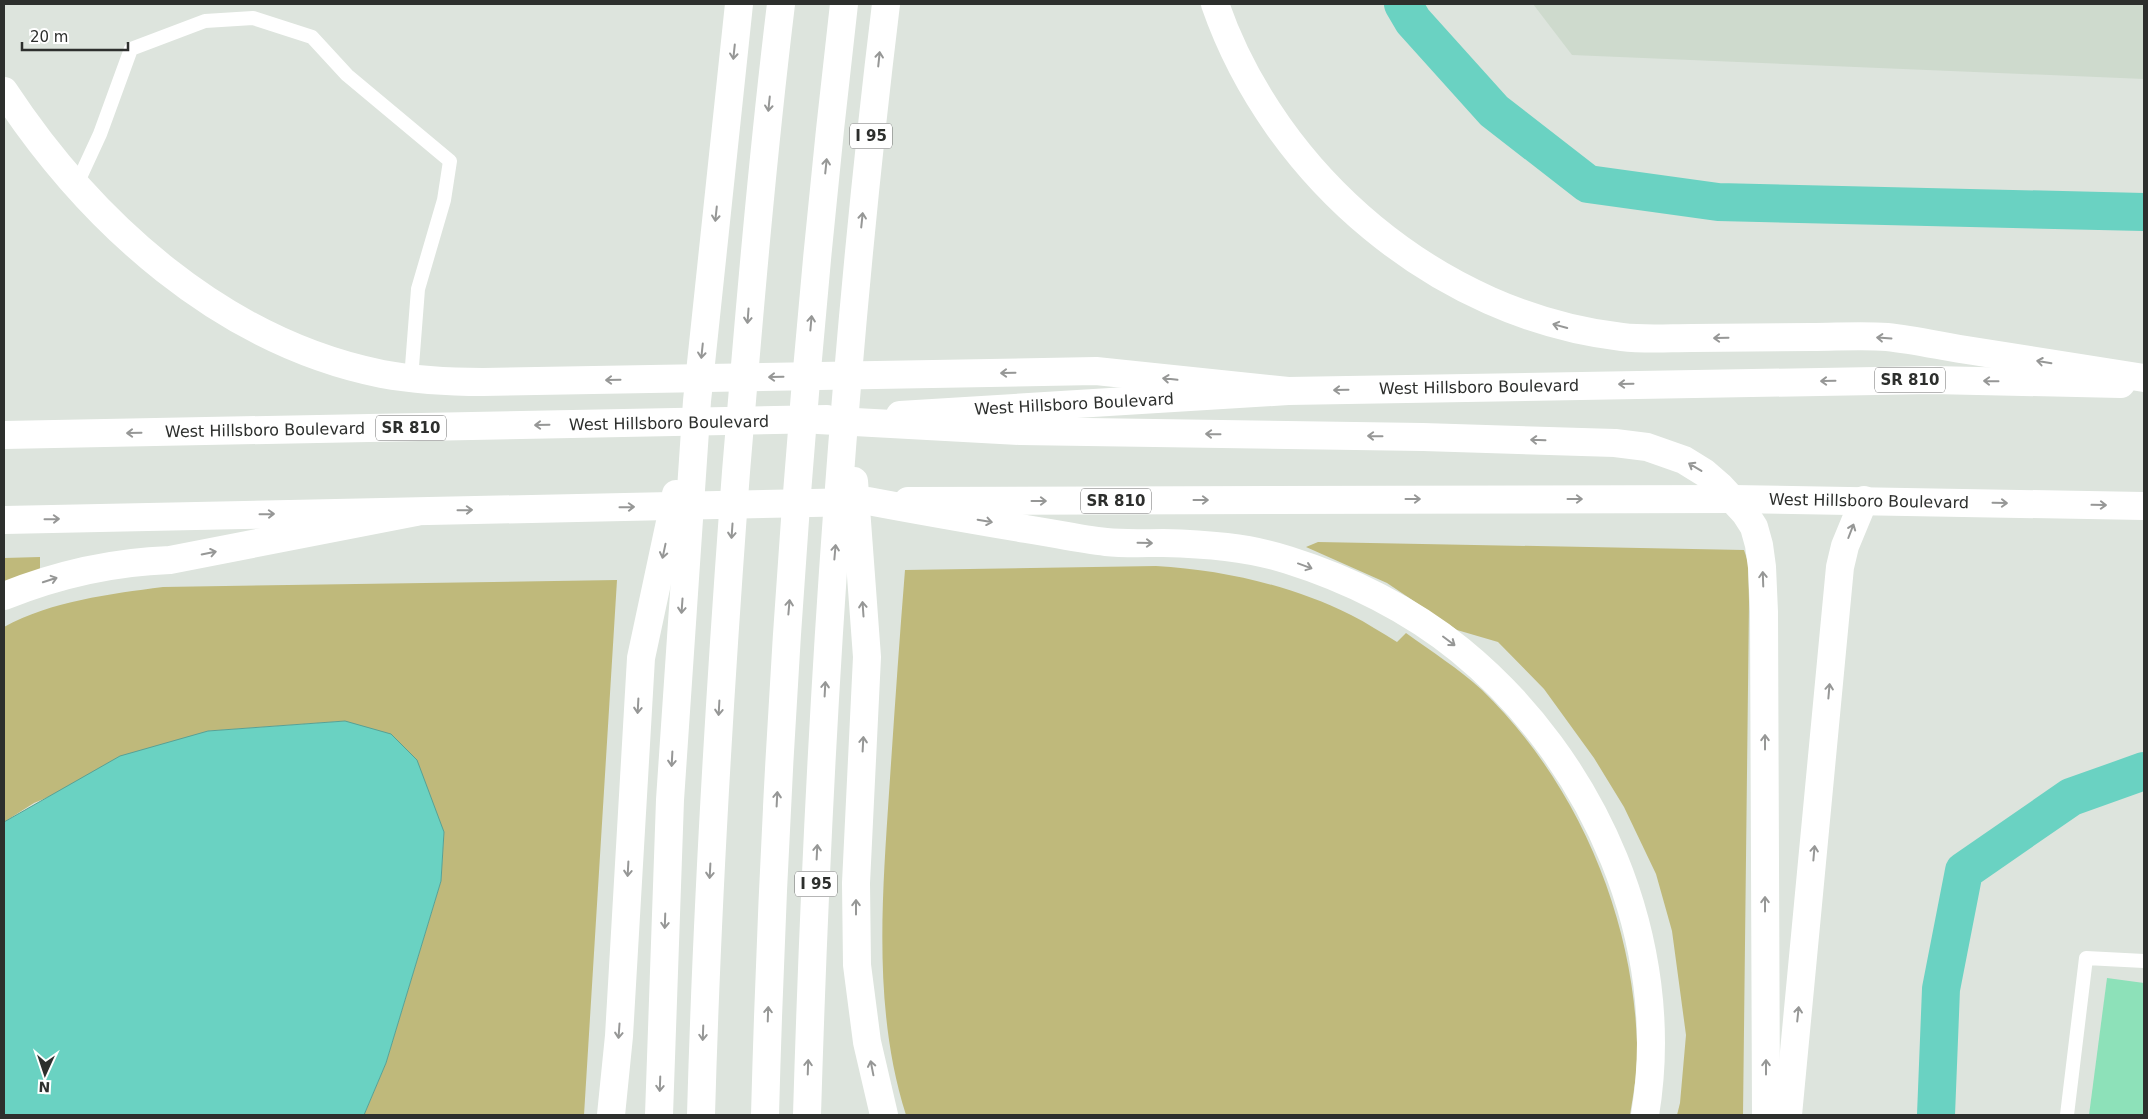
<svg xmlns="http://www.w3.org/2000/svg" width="2148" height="1119" font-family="'DejaVu Sans',sans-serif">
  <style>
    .built { fill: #cedacd }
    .green { fill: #bfb97b }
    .water { fill: #6ad2c2; stroke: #58a195 }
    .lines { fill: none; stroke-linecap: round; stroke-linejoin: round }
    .canal { stroke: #6ad2c2; stroke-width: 38 }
    .building { fill: #8de1b9 }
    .lane { stroke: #fff; stroke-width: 14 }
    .primary { stroke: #fff; stroke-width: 28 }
    .highway { stroke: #fff; stroke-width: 28 }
    .oneway { stroke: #969796 }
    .labels { text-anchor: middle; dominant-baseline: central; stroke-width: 4.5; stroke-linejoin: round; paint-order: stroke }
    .shield { fill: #fff; stroke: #6c6d6c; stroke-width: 1 }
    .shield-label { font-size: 15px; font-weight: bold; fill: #2d2f2d }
    .street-label { font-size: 16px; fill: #2d2f2d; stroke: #fff }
  </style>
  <rect width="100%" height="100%" fill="#dde4dd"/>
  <path class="built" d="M 1533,4 L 2144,4 L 2144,79 L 1572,55 Z"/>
  <g class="green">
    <path d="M 1318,542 L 1744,550 L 1748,562 L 1749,602 L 1743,1115 L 1677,1115 L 1680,1103 L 1686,1035 L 1672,931 L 1656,874 L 1624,807 L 1594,758 L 1544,689 L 1498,642 L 1457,630 L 1387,583 L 1306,547 Z"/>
    <path d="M 40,557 L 40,569 L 4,583 L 4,558 Z"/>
    <path d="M 1156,566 C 1223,570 1291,585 1351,615 C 1367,623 1382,633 1397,642 L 1406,633 C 1432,652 1458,668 1482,690 C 1576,781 1633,914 1637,1044 C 1638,1067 1634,1092 1630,1115 L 906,1115 C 873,1011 882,900 889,793 C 894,719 899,644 905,570 Z"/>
    <path d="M 617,580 L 584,1115 L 364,1115 L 386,1063 L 441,881 L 444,832 L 345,721 L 208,731 L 34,803 L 4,822 L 4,627 C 52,601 109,594 163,587 Z"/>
  </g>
  <path class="water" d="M 345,721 L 391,734 L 417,760 L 444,832 L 441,881 L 386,1063 L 364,1115 L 4,1115 L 4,822 L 120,756 L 208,731 Z"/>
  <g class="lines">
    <g class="canal">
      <path d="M 1403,4 L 1413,21 L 1494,111 L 1588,184 L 1718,202 L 2144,212"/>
      <path d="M 1936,1115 L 1941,989 L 1964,871 L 2071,797 L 2144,771"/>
    </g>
  </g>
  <path class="building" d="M 2107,978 L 2144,983 L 2144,1115 L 2089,1115 Z"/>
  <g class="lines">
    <g class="lane">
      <path d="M 76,186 L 100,134 L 131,49 L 205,21 L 253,18 L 312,37 L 347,75 L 450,161 L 444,200 L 418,289 L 411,379"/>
      <path d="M 2067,1115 L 2086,958 L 2144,961"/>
    </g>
    <g class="primary">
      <path d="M 900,415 L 1288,391 L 1932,380 L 2121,384"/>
      <path d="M 4,435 L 827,419"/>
      <path d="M 908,501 L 1732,499 L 2144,506"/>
      <path d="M 4,520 L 860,502"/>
    </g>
    <g class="highway">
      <path d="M 1215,4 C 1275,177 1439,316 1622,337 C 1645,340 1669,338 1692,338 C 1732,338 1772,337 1811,337 C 1836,337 1862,335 1887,337 C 1916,340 1945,347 1973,351 C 2030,360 2087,369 2144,378"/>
      <path d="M 4,91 C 91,223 222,342 382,374 C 415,380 449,382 483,382 L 1096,371 L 1288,391"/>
      <path d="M 818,420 L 1020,431 L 1423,437 L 1615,443 L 1647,447 L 1684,460 L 1705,473 L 1720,486 L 1745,513 L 1754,527 L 1759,545 L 1762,567 L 1764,612 L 1766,1115"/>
      <path d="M 854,481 L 867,657 L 856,883 L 857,965 L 867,1042 L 884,1115"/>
      <path d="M 868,501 C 921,511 973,520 1026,529 C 1053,533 1079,539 1106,542 C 1124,544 1144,543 1163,543 C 1205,544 1248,547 1288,560 C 1349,579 1411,610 1460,650 C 1595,760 1674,942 1645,1115"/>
      <path d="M 4,596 C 59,574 111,562 170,560 L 416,512"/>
      <path d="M 611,1115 L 619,1036 L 641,658 L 676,494"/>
      <path d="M 659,1115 L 670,800 L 697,401 L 739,4"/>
      <path d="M 701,1115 C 707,900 720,686 736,472 C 749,316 762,160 781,4"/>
      <path d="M 765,1115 C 775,744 801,373 844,4"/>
      <path d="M 807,1115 C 818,744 841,372 886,4"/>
      <path d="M 1788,1115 L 1840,567 L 1845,546 L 1864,500"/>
    </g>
  </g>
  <defs><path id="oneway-shaft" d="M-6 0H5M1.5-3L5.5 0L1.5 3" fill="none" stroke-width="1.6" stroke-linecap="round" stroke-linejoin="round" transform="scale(1.25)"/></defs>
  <g class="oneway">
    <use href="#oneway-shaft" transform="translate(734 52) rotate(96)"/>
    <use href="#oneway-shaft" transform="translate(879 59) rotate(-84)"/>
    <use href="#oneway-shaft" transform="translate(769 104) rotate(96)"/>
    <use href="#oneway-shaft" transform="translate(826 166) rotate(-84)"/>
    <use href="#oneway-shaft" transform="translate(716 214) rotate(96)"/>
    <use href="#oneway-shaft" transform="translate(862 220) rotate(-84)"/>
    <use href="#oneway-shaft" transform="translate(748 316) rotate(94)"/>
    <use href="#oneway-shaft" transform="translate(811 323) rotate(-85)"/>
    <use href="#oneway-shaft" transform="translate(1560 326) rotate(-165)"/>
    <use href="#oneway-shaft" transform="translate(1721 338) rotate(179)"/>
    <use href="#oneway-shaft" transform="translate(1884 338) rotate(-176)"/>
    <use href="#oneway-shaft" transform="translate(702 351) rotate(96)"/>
    <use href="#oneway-shaft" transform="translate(2044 362) rotate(-171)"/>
    <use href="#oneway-shaft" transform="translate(1008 373) rotate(179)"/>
    <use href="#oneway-shaft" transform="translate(776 377) rotate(179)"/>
    <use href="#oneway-shaft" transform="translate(1170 379) rotate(-174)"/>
    <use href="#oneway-shaft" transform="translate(613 380) rotate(179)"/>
    <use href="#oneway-shaft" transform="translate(1828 381) rotate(179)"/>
    <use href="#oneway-shaft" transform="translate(1991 381) rotate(-179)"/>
    <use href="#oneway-shaft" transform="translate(1626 384) rotate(179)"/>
    <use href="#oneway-shaft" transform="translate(1341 390) rotate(179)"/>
    <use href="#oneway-shaft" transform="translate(542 425) rotate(179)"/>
    <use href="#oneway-shaft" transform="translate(134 433) rotate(179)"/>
    <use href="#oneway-shaft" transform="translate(1213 434) rotate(-179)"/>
    <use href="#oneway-shaft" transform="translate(1375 436) rotate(-179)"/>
    <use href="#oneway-shaft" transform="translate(1538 440) rotate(-178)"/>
    <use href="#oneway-shaft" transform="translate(1695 467) rotate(-149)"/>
    <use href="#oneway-shaft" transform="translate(1413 499)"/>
    <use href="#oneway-shaft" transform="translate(1575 499)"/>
    <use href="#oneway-shaft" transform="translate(1201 500)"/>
    <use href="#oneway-shaft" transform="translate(1039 501)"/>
    <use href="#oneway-shaft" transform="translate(2000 503) rotate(1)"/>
    <use href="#oneway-shaft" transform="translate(2099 505) rotate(1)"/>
    <use href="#oneway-shaft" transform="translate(627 507) rotate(-1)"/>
    <use href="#oneway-shaft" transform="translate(465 510) rotate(-1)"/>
    <use href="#oneway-shaft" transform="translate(267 514) rotate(-1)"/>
    <use href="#oneway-shaft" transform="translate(52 519) rotate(-1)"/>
    <use href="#oneway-shaft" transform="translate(985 521) rotate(10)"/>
    <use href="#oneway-shaft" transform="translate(732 531) rotate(94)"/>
    <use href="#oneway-shaft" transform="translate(1851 531) rotate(-69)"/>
    <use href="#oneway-shaft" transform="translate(1145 543) rotate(1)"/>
    <use href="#oneway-shaft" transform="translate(664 551) rotate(102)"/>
    <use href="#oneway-shaft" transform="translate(835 552) rotate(-85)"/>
    <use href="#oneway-shaft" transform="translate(209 553) rotate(-11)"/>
    <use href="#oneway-shaft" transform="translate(1305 566) rotate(20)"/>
    <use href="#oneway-shaft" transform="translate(1763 579) rotate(-92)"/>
    <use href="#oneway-shaft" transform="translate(50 580) rotate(-18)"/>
    <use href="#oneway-shaft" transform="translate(682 606) rotate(94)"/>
    <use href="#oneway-shaft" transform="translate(789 607) rotate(-85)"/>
    <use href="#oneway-shaft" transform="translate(863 609) rotate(-94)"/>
    <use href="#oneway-shaft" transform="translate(1449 641) rotate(37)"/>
    <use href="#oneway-shaft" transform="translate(825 689) rotate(-87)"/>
    <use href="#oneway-shaft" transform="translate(1829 691) rotate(-85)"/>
    <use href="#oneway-shaft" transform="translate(638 706) rotate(93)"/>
    <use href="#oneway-shaft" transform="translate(719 708) rotate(93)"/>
    <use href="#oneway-shaft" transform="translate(1765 742) rotate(-90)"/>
    <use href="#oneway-shaft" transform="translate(863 744) rotate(-87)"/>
    <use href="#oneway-shaft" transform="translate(672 759) rotate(93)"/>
    <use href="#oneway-shaft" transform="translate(777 799) rotate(-87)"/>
    <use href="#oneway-shaft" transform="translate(817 852) rotate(-87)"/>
    <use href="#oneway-shaft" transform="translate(1814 853) rotate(-85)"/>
    <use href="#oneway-shaft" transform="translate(628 869) rotate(93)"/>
    <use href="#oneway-shaft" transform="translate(710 871) rotate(93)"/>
    <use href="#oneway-shaft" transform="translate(1765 904) rotate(-90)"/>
    <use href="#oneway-shaft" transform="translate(856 907) rotate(-90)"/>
    <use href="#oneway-shaft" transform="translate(665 921) rotate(92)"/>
    <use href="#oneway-shaft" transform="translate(768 1014) rotate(-88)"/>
    <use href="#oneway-shaft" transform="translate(1798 1014) rotate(-84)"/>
    <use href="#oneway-shaft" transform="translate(619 1031) rotate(94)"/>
    <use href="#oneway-shaft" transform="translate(703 1033) rotate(92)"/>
    <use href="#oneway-shaft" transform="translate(808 1067) rotate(-88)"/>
    <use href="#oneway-shaft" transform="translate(1766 1067) rotate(-90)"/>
    <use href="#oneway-shaft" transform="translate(872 1068) rotate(-101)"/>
    <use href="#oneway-shaft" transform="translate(660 1084) rotate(92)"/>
  </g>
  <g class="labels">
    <g class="shield">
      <rect x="850" y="123.5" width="42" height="25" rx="4"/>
      <rect x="1875" y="367.5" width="70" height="25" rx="4"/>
      <rect x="376" y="415.5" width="70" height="25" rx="4"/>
      <rect x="1081" y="488.5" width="70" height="25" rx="4"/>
      <rect x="795" y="871.5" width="42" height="25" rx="4"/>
    </g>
    <g class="shield-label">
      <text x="871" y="136">I 95</text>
      <text x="1910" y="380">SR 810</text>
      <text x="411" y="428">SR 810</text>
      <text x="1116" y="501">SR 810</text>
      <text x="816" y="884">I 95</text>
    </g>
    <g class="street-label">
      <text transform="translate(1479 387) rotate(-1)">West Hillsboro Boulevard</text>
      <text transform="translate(1074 404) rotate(-3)">West Hillsboro Boulevard</text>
      <text transform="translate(669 423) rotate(-1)">West Hillsboro Boulevard</text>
      <text transform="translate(265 430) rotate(-1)">West Hillsboro Boulevard</text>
      <text transform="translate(1869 501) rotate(1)">West Hillsboro Boulevard</text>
    </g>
  </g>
  <rect width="2148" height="1119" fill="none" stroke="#2d2f2d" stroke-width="10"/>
  <g transform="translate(45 1074) rotate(183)" stroke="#ffffff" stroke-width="4" paint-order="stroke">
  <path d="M0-4L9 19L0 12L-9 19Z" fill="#2d2f2d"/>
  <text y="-8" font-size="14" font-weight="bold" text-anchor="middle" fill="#2d2f2d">N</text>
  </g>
  <path d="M22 42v8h106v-8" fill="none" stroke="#2d2f2d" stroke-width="2.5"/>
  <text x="30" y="42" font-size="15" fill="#2d2f2d" stroke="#ffffff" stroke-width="4" paint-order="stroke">20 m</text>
</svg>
